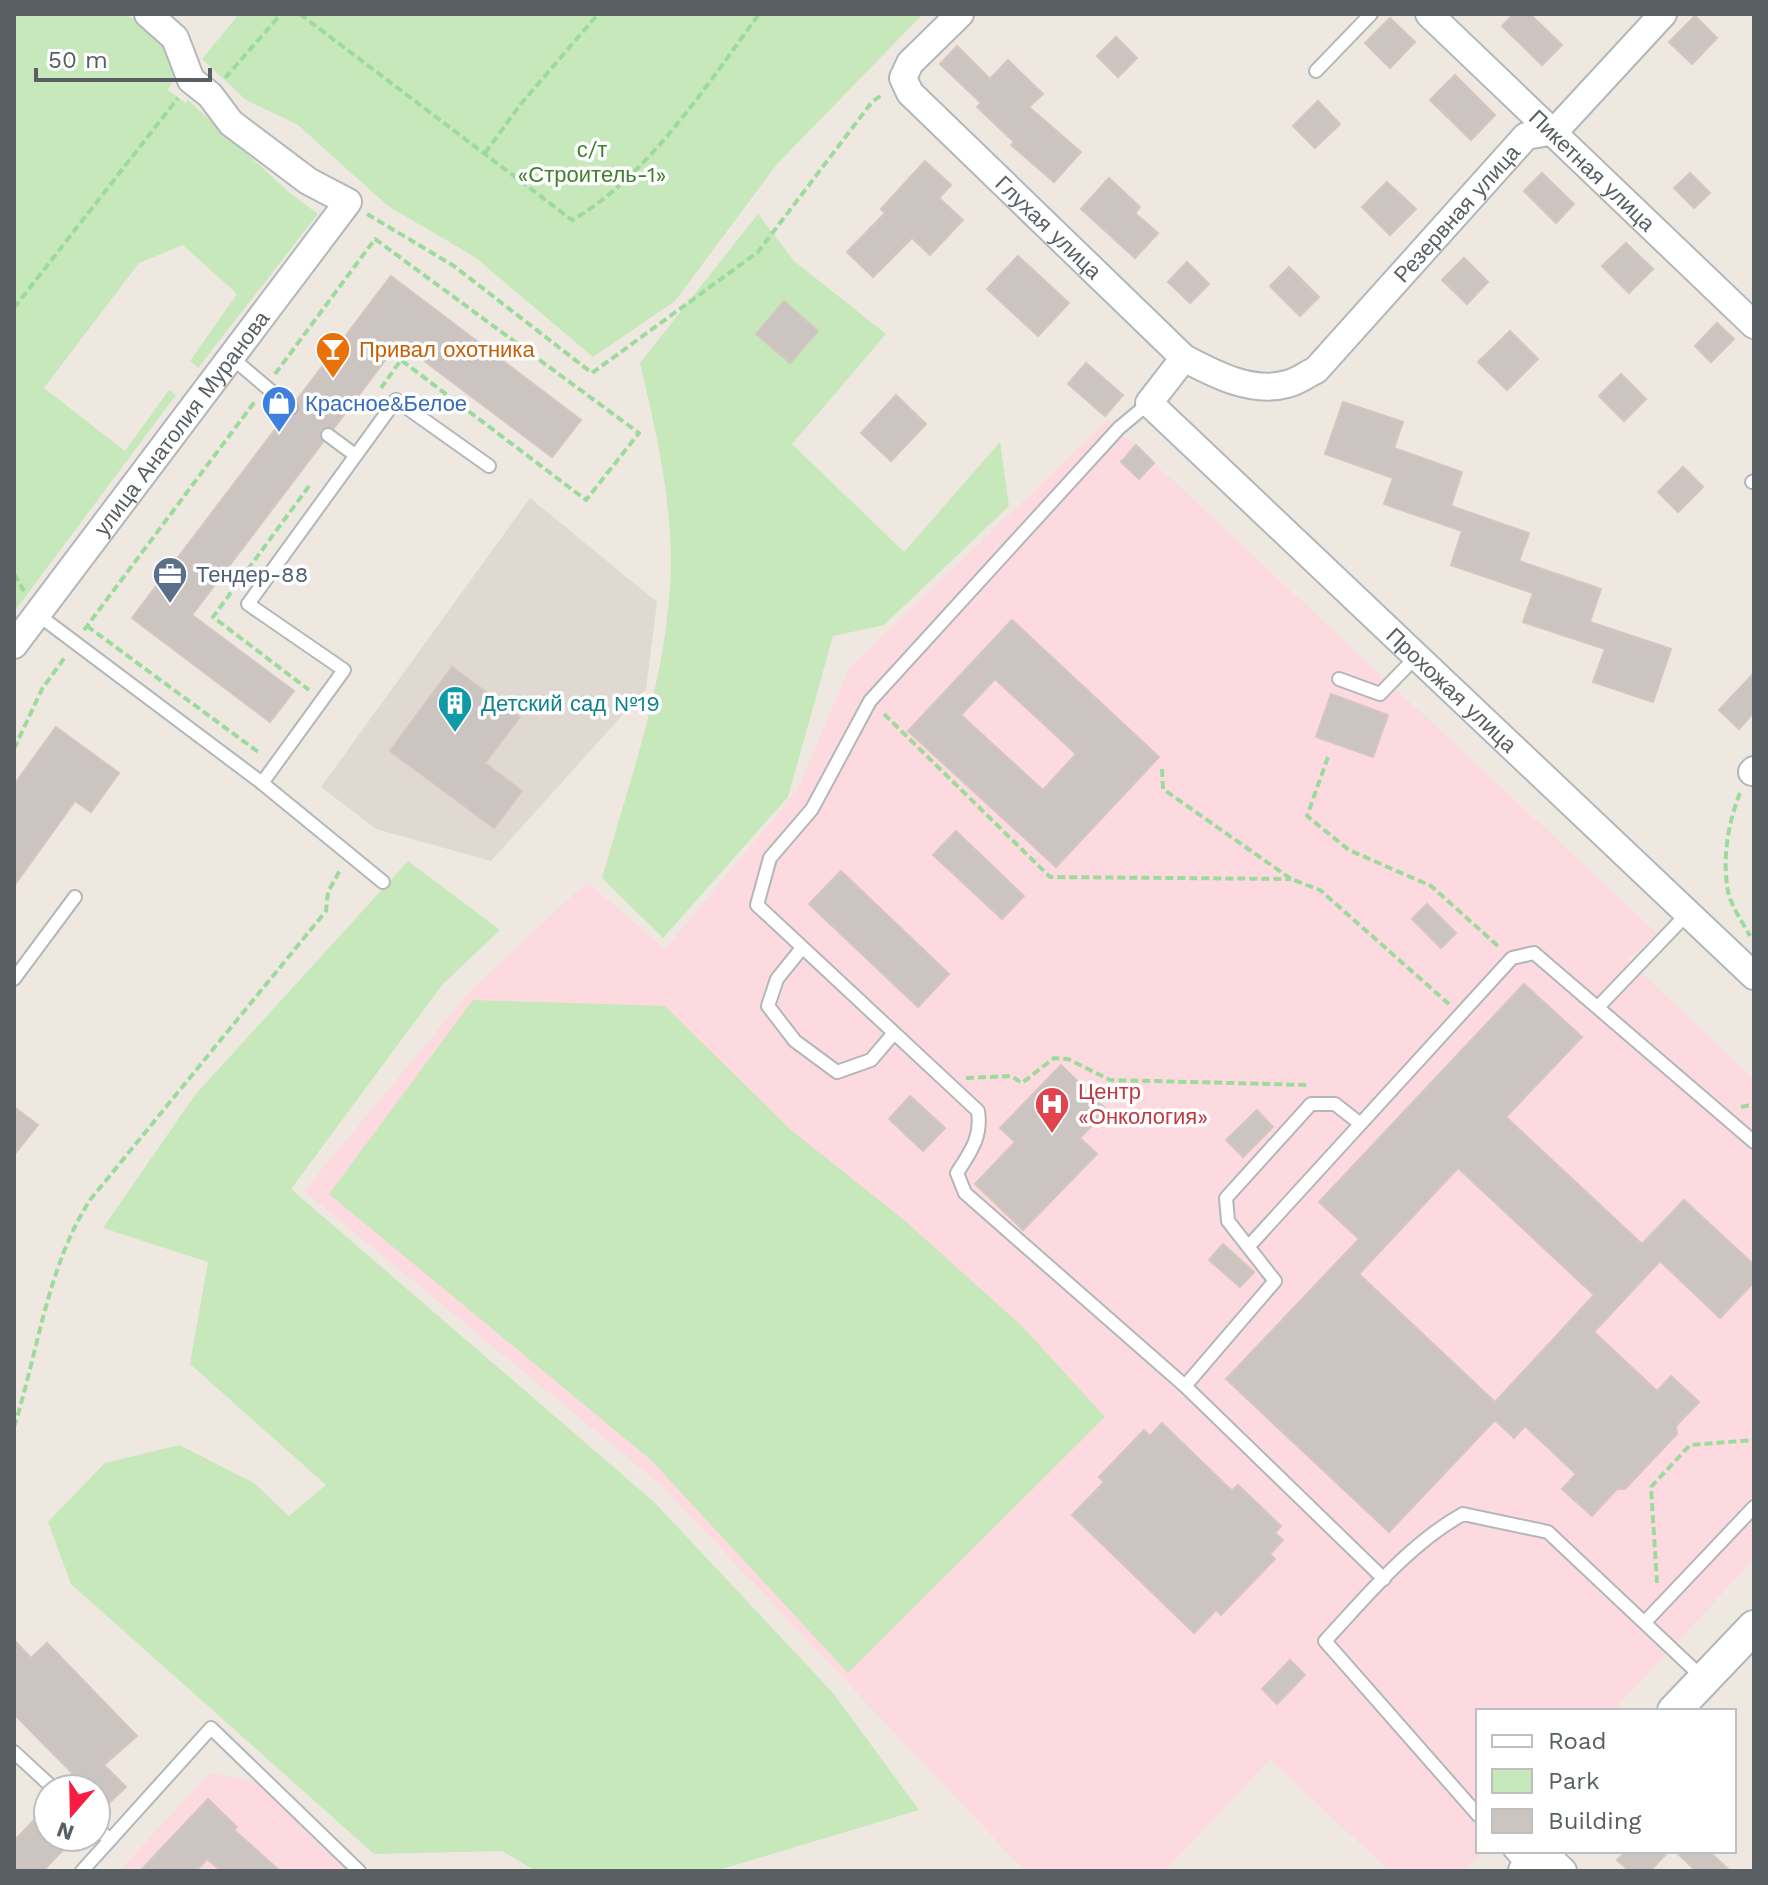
<svg xmlns="http://www.w3.org/2000/svg" width="1768" height="1885" font-family="'Work Sans',sans-serif">
  <style>
    .education { fill: #e0d9d1 }
    .medical { fill: #fddae0 }
    .green { fill: #c6e8ba }
    .building { fill: #cbc4c0; stroke: #d3c7bf; stroke-width: 2; fill-rule: evenodd }
    .lines { fill: none; stroke-linecap: round; stroke-linejoin: round }
    .service-casing { stroke: #b2b7ba; stroke-width: 16 }
    .minor-casing { stroke: #b2b7ba; stroke-width: 30 }
    .tertiary-casing { stroke: #b2b7ba; stroke-width: 36 }
    .path { stroke: #9cdb9c; stroke-width: 4; stroke-dasharray: 8 4; stroke-linecap: butt }
    .service { stroke: #fff; stroke-width: 12 }
    .minor { stroke: #fff; stroke-width: 26 }
    .tertiary { stroke: #fff; stroke-width: 32 }
    .labels { text-anchor: middle; dominant-baseline: central; stroke-width: 7; stroke-linejoin: round; paint-order: stroke }
    .park-label { font-size: 22px; fill: #3e812c; stroke: #fff }
    .street-label { font-size: 22px; fill: #596063; stroke: #fff }
    .food-label { font-size: 22px; fill: #c56008; stroke: #fff; text-anchor: start }
    .shop-label { font-size: 22px; fill: #366cbe; stroke: #fff; text-anchor: start }
    .service-label { font-size: 22px; fill: #4e5e75; stroke: #fff; text-anchor: start }
    .culture-label { font-size: 22px; fill: #0d838f; stroke: #fff; text-anchor: start }
    .health-label { font-size: 22px; fill: #be3a42; stroke: #fff; text-anchor: start }
  </style>
  <rect width="100%" height="100%" fill="#eee8e1"/>
  <path class="education" d="M 530,498 L 657,602 L 646,689 L 491,861 L 376,829 L 321,787 Z"/>
  <g class="medical">
    <path d="M 1108,420 L 1657,933 L 1628,960 L 1754,1079 L 1754,1559 L 1613,1711 L 1478,1711 L 1478,1851 L 1483,1851 L 1464,1871 L 1389,1871 L 1270,1759 L 1165,1871 L 1025,1871 L 660,1484 L 304,1191 L 472,989 L 587,882 L 665,949 L 797,790 L 850,667 Z"/>
    <path d="M 210,1773 L 257,1782 L 347,1871 L 119,1871 Z"/>
  </g>
  <g class="green">
    <path d="M 14,14 L 125,14 L 157,34 L 176,73 L 168,90 L 186,103 L 188,100 L 291,194 L 318,214 L 198,368 L 190,361 L 237,294 L 183,245 L 139,263 L 44,388 L 125,451 L 169,390 L 176,395 L 14,612 Z"/>
    <path d="M 239,14 L 923,14 L 777,164 L 675,301 L 593,357 L 475,257 L 388,206 L 298,125 L 246,100 L 202,59 Z"/>
    <path d="M 758,214 L 794,261 L 886,334 L 792,444 L 904,552 L 1000,442 L 1009,506 L 884,625 L 833,636 L 788,797 L 663,938 L 602,878 C 629,783 664,686 670,587 C 675,511 657,436 640,363 Z"/>
    <path d="M 408,861 L 500,930 L 442,985 L 291,1189 L 654,1502 L 833,1693 L 919,1810 L 715,1871 L 536,1871 L 502,1851 L 374,1854 L 71,1584 L 48,1522 L 105,1463 L 179,1445 L 254,1483 L 289,1516 L 326,1485 L 190,1364 L 208,1262 L 103,1228 L 195,1095 Z"/>
    <path d="M 473,1000 L 665,1006 L 791,1130 L 904,1220 L 1023,1327 L 1105,1417 L 848,1673 L 651,1460 L 329,1194 Z"/>
  </g>
  <g class="building">
    <path d="M 1514,14 L 1530,14 L 1562,45 L 1542,65 L 1502,26 Z"/>
    <path d="M 1695,16 L 1717,38 L 1692,64 L 1669,42 Z"/>
    <path d="M 1390,18 L 1415,42 L 1390,68 L 1365,43 Z"/>
    <path d="M 1116,37 L 1137,58 L 1118,77 L 1097,56 Z"/>
    <path d="M 957,46 L 990,79 L 1008,60 L 1043,94 L 1029,107 L 1081,152 L 1054,182 L 1011,145 L 1014,142 L 977,107 L 981,103 L 940,64 Z"/>
    <path d="M 1455,75 L 1495,115 L 1471,140 L 1430,100 Z"/>
    <path d="M 1318,101 L 1340,124 L 1315,148 L 1293,126 Z"/>
    <path d="M 925,161 L 951,185 L 939,198 L 963,220 L 930,255 L 912,238 L 873,277 L 847,252 L 885,213 L 881,209 Z"/>
    <path d="M 1542,173 L 1574,204 L 1556,223 L 1524,191 Z"/>
    <path d="M 1690,173 L 1710,193 L 1694,208 L 1674,188 Z"/>
    <path d="M 1109,178 L 1140,207 L 1135,213 L 1158,233 L 1135,258 L 1081,209 Z"/>
    <path d="M 1387,182 L 1416,209 L 1390,235 L 1362,207 Z"/>
    <path d="M 1626,243 L 1653,269 L 1629,293 L 1602,266 Z"/>
    <path d="M 1018,256 L 1069,303 L 1038,336 L 987,289 Z"/>
    <path d="M 1464,258 L 1488,282 L 1467,304 L 1442,280 Z"/>
    <path d="M 1187,262 L 1209,284 L 1190,303 L 1168,282 Z"/>
    <path d="M 1289,267 L 1319,297 L 1300,316 L 1270,286 Z"/>
    <path d="M 391,276 L 581,420 L 552,457 L 399,342 L 334,428 L 325,427 L 320,430 L 323,442 L 192,615 L 294,691 L 270,722 L 132,618 L 286,415 L 298,413 L 296,401 Z"/>
    <path d="M 784,301 L 818,331 L 790,363 L 756,334 Z"/>
    <path d="M 1717,323 L 1734,339 L 1711,362 L 1695,346 Z"/>
    <path d="M 1510,331 L 1538,359 L 1507,390 L 1478,362 Z"/>
    <path d="M 1086,363 L 1123,395 L 1105,416 L 1068,384 Z"/>
    <path d="M 1621,374 L 1646,399 L 1624,421 L 1599,396 Z"/>
    <path d="M 896,395 L 926,424 L 891,461 L 861,433 Z"/>
    <path d="M 1343,402 L 1403,422 L 1394,448 L 1462,472 L 1451,506 L 1529,533 L 1519,561 L 1601,589 L 1590,622 L 1671,649 L 1653,702 L 1593,682 L 1605,649 L 1523,622 L 1533,593 L 1451,565 L 1462,531 L 1384,504 L 1393,478 L 1325,454 Z"/>
    <path d="M 1136,445 L 1154,463 L 1139,479 L 1121,462 Z"/>
    <path d="M 1683,467 L 1703,487 L 1678,512 L 1658,492 Z"/>
    <path d="M 1012,620 L 1159,757 L 1056,867 L 908,731 ZM 995,679 L 1076,754 L 1043,790 L 961,715 Z"/>
    <path d="M 452,667 L 520,717 L 485,763 L 522,791 L 494,828 L 390,751 Z"/>
    <path d="M 1754,673 L 1754,712 L 1739,729 L 1719,710 Z"/>
    <path d="M 1331,694 L 1388,715 L 1373,757 L 1316,737 Z"/>
    <path d="M 56,727 L 119,773 L 91,812 L 75,801 L 14,886 L 14,785 Z"/>
    <path d="M 956,831 L 1024,896 L 1002,919 L 933,855 Z"/>
    <path d="M 841,871 L 949,974 L 918,1007 L 809,904 Z"/>
    <path d="M 1427,904 L 1456,933 L 1441,948 L 1412,919 Z"/>
    <path d="M 1524,984 L 1582,1037 L 1506,1117 L 1642,1244 L 1684,1200 L 1754,1265 L 1754,1282 L 1720,1318 L 1660,1261 L 1594,1332 L 1657,1391 L 1671,1376 L 1699,1402 L 1676,1426 L 1677,1434 L 1625,1489 L 1617,1489 L 1592,1516 L 1562,1489 L 1576,1474 L 1525,1426 L 1514,1438 L 1495,1420 L 1389,1532 L 1226,1379 L 1359,1239 L 1319,1202 ZM 1458,1168 L 1594,1295 L 1495,1402 L 1359,1274 Z"/>
    <path d="M 1061,1065 L 1107,1110 L 1080,1138 L 1097,1154 L 1023,1230 L 975,1184 L 1015,1142 L 1000,1128 Z"/>
    <path d="M 910,1096 L 945,1128 L 923,1151 L 889,1119 Z"/>
    <path d="M 14,1107 L 38,1125 L 14,1155 Z"/>
    <path d="M 1257,1110 L 1273,1127 L 1243,1157 L 1226,1140 Z"/>
    <path d="M 1223,1244 L 1254,1272 L 1240,1287 L 1209,1260 Z"/>
    <path d="M 1162,1423 L 1232,1491 L 1238,1485 L 1281,1526 L 1275,1533 L 1283,1540 L 1270,1554 L 1275,1559 L 1221,1615 L 1216,1610 L 1194,1633 L 1072,1515 L 1104,1482 L 1099,1477 L 1144,1430 L 1150,1436 Z"/>
    <path d="M 14,1640 L 31,1658 L 47,1643 L 137,1736 L 104,1765 L 126,1787 L 106,1806 L 96,1797 L 96,1789 L 88,1789 L 14,1714 Z"/>
    <path d="M 1290,1660 L 1305,1675 L 1277,1704 L 1262,1689 Z"/>
    <path d="M 208,1799 L 237,1827 L 234,1830 L 280,1871 L 221,1871 L 207,1859 L 196,1871 L 140,1871 Z"/>
    <path d="M 34,1820 L 48,1837 L 65,1848 L 43,1871 L 14,1871 L 14,1841 Z"/>
    <path d="M 1626,1851 L 1669,1851 L 1650,1871 L 1629,1871 L 1617,1860 Z"/>
    <path d="M 1675,1851 L 1709,1851 L 1730,1871 L 1696,1871 Z"/>
  </g>
  <g class="lines">
    <g class="service-casing">
      <g id="service">
        <path d="M 1316,71 L 1371,14"/>
        <path d="M 231,357 L 291,408"/>
        <path d="M 1149,403 L 1119,428 L 870,701 L 812,809 L 770,858 L 757,905 L 978,1111 C 982,1137 971,1151 957,1173 L 965,1193 L 1185,1386 L 1384,1579"/>
        <path d="M 328,435 L 355,455"/>
        <path d="M 1752,482 L 1754,481"/>
        <path d="M 37,614 L 262,783 L 383,882"/>
        <path d="M 1339,679 L 1380,694 L 1416,657"/>
        <path d="M 262,783 L 344,670 L 248,604 L 396,400 L 489,466"/>
        <path d="M 802,948 L 777,979 L 768,1006 L 795,1041 L 837,1072 L 871,1060 L 894,1033"/>
        <path d="M 14,979 L 75,897"/>
        <path d="M 1599,1006 L 1687,914"/>
        <path d="M 1249,1246 L 1512,958 L 1534,953 L 1754,1142"/>
        <path d="M 1185,1386 L 1275,1281 L 1228,1221 L 1226,1198 L 1311,1104 L 1335,1104 L 1358,1122"/>
        <path d="M 1645,1622 L 1754,1507"/>
        <path d="M 14,1752 L 54,1789"/>
        <path d="M 1478,1815 L 1325,1641 C 1367,1596 1409,1544 1463,1514 L 1548,1532 L 1704,1679"/>
        <path d="M 96,1827 L 110,1840"/>
        <path d="M 1510,1851 L 1524,1867"/>
        <path d="M 82,1871 L 211,1728 L 359,1871"/>
      </g>
    </g>
    <g class="minor-casing">
      <g id="minor">
        <path id="s1" d="M 960,14 L 910,63 L 903,78 L 910,93 L 1184,358 C 1214,374 1252,394 1287,384 C 1297,382 1307,374 1316,370 L 1526,136 L 1555,131 L 1663,14"/>
        <path id="s2" d="M 1429,14 L 1754,325"/>
        <path id="s3" d="M 1184,358 L 1149,403 L 1754,976"/>
        <path id="s4" d="M 14,645 L 348,202 L 308,181 L 231,123 L 210,95 L 191,80 L 175,38 L 148,14"/>
        <path d="M 1752,772 L 1754,770"/>
        <path d="M 1543,1852 L 1563,1871"/>
      </g>
    </g>
    <g class="tertiary-casing">
      <g id="tertiary">
        <path d="M 1674,1711 L 1754,1627"/>
        <path d="M 1525,1871 L 1544,1851"/>
      </g>
    </g>
    <g class="path">
      <path d="M 300,14 L 572,220 C 646,179 710,81 759,14"/>
      <path d="M 225,78 L 281,14"/>
      <path d="M 485,153 L 520,105 L 598,14"/>
      <path d="M 367,214 L 454,266 L 592,373 L 758,252 L 872,102 L 883,94"/>
      <path d="M 14,308 L 178,98"/>
      <path d="M 275,374 L 375,239 L 639,433 L 586,500 L 401,360 L 381,388"/>
      <path d="M 309,486 L 213,617 L 309,690"/>
      <path d="M 14,574 L 24,591"/>
      <path d="M 87,626 L 261,754"/>
      <path d="M 84,630 L 256,400"/>
      <path d="M 884,714 L 1050,877 L 1291,879"/>
      <path d="M 14,749 L 42,689 L 65,657"/>
      <path d="M 1328,757 L 1307,816 L 1349,850 L 1431,886 L 1498,946"/>
      <path d="M 1162,769 L 1163,789 L 1291,879 L 1320,890 L 1449,1004"/>
      <path d="M 1740,793 C 1728,823 1722,859 1728,891 C 1731,906 1743,923 1750,936"/>
      <path d="M 966,1078 L 1011,1076 L 1022,1083 L 1054,1058 L 1068,1059 L 1110,1080 L 1309,1085"/>
      <path d="M 1741,1107 L 1754,1104"/>
      <path d="M 14,1427 C 38,1352 47,1267 90,1200 L 326,911 L 328,892 L 340,870"/>
      <path d="M 1657,1583 L 1651,1487 L 1690,1445 L 1754,1440"/>
    </g>
    <use href="#service" class="service"/>
    <use href="#minor" class="minor"/>
    <use href="#tertiary" class="tertiary"/>
  </g>
  <defs>
    <g id="bar-pin" transform="scale(1.8)"><path d="M0 17L-7.5 6A9.5 9.5 0 1 1 7.5 6Z" fill="#e8710a" stroke="#fff"/><path d="M-6-5H6L.8 .8V4.5H3.5V6h-7V4.5H-.8V.8Z" fill="#fff"/></g>
    <g id="shop-pin" transform="scale(1.8)"><path d="M0 17L-7.5 6A9.5 9.5 0 1 1 7.5 6Z" fill="#3f7fe0" stroke="#fff"/><path d="M-5-2.5h2.3a2.7 3.5 0 0 1 5.4 0H5L5.5 6h-11ZM-1.5-2.5h3a1.5 2.3 0 0 0-3 0Z" fill="#fff"/></g>
    <g id="office-pin" transform="scale(1.8)"><path d="M0 17L-7.5 6A9.5 9.5 0 1 1 7.5 6Z" fill="#5c6f8a" stroke="#fff"/><path d="M-6-3h4V-5.5h4V-3h4V5H-6ZM-1-4.5V-3h2v-1.5ZM-6 0V1H6V0Z" fill="#fff"/></g>
    <g id="building-pin" transform="scale(1.8)"><path d="M0 17L-7.5 6A9.5 9.5 0 1 1 7.5 6Z" fill="#0f9aa8" stroke="#fff"/><path d="M-4-6H4V6H1V3H-1V6H-4ZM-2.5-4.3h1.7v1.8h-1.7ZM.8-4.3h1.7v1.8H.8ZM-2.5-1h1.7V.8h-1.7ZM.8-1h1.7V.8H.8Z" fill="#fff"/></g>
    <g id="hospital-pin" transform="scale(1.8)"><path d="M0 17L-7.5 6A9.5 9.5 0 1 1 7.5 6Z" fill="#e0444e" stroke="#fff"/><path d="M-5-5h3v3.5h4V-5h3V5h-3V1.5h-4V5h-3Z" fill="#fff"/></g>
  </defs>
  <g fill-rule="evenodd">
    <use href="#bar-pin" x="333" y="349"/>
    <use href="#shop-pin" x="279" y="403"/>
    <use href="#office-pin" x="170" y="574"/>
    <use href="#building-pin" x="455" y="703"/>
    <use href="#hospital-pin" x="1052" y="1104"/>
  </g>
  <g class="labels">
    <g class="park-label">
      <text x="592" y="149">с/т<tspan x="592" dy="25">«Строитель-1»</tspan></text>
    </g>
    <g class="street-label">
      <text stroke="none"><textPath href="#s2" startOffset="226">Пикетная улица</textPath></text>
      <text stroke="none"><textPath href="#s1" startOffset="836">Резервная улица</textPath></text>
      <text stroke="none"><textPath href="#s1" startOffset="296">Глухая улица</textPath></text>
      <text stroke="none"><textPath href="#s4" startOffset="278">улица Анатолия Муранова</textPath></text>
      <text stroke="none"><textPath href="#s3" startOffset="474">Прохожая улица</textPath></text>
    </g>
    <g class="food-label">
      <text x="359" y="349">Привал охотника</text>
    </g>
    <g class="shop-label">
      <text x="305" y="403">Красное&amp;Белое</text>
    </g>
    <g class="service-label">
      <text x="196" y="574">Тендер-88</text>
    </g>
    <g class="culture-label">
      <text x="481" y="703">Детский сад №19</text>
    </g>
    <g class="health-label">
      <text x="1078" y="1091">Центр<tspan x="1078" dy="25">«Онкология»</tspan></text>
    </g>
  </g>
  <rect width="1768" height="1885" fill="none" stroke="#596063" stroke-width="32"/>
  <rect x="1476" y="1709" width="260" height="144" fill="#ffffff" stroke="#bdbfc1" stroke-width="2"/>
  <rect x="1492" y="1735" width="40" height="12" fill="#ffffff" stroke="#bdbfc1" stroke-width="2"/>
  <text x="1548" y="1749" font-size="24" fill="#596063">Road</text>
  <rect x="1492" y="1769" width="40" height="24" fill="#c6e8ba" stroke="#bdbfc1" stroke-width="2"/>
  <text x="1548" y="1789" font-size="24" fill="#596063">Park</text>
  <rect x="1492" y="1809" width="40" height="24" fill="#cbc4c0" stroke="#bdbfc1" stroke-width="2"/>
  <text x="1548" y="1829" font-size="24" fill="#596063">Building</text>
  <g transform="translate(72 1813) rotate(200)"><circle r="38" fill="#ffffff" stroke="#bdbfc1" stroke-width="2"/>
  <path d="M0-6L14 30L0 20L-14 30Z" fill="#f81d45"/>
  <text y="-12" font-size="22" font-weight="bold" text-anchor="middle" fill="#596063">N</text>
  </g>
  <path d="M36 68v12h174v-12" fill="none" stroke="#596063" stroke-width="4"/>
  <text x="48" y="68" font-size="24" fill="#596063" stroke="#ffffff" stroke-width="6" paint-order="stroke">50 m</text>
</svg>
